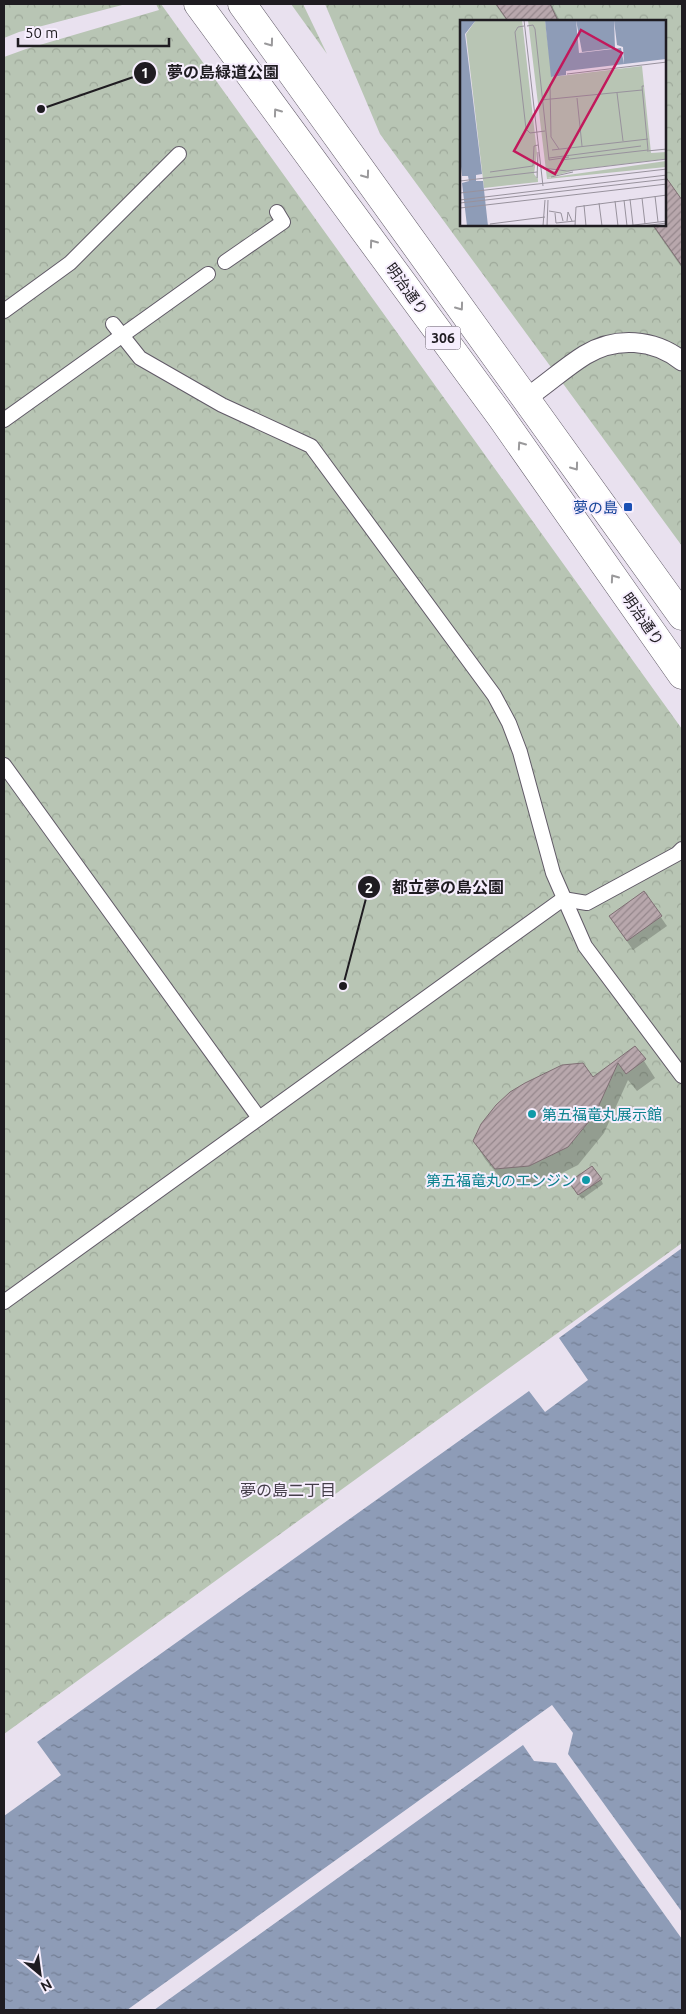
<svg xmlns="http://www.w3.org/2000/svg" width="686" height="2014" font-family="Ubuntu,'Noto Sans JP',sans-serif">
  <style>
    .park { fill: url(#park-crowns); fill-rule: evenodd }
    .water { fill: url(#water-ripples) }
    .pier { fill: #e9e1ef }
    .shadow { fill: #0003 }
    .building { fill: url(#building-hatch); stroke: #7f6f74 }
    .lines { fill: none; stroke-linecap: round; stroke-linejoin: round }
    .pedestrian-casing { stroke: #615a67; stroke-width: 16 }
    .minor-casing { stroke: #615a67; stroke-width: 21 }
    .primary-casing { stroke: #615a67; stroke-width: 29 }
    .pedestrian { stroke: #fff; stroke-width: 14 }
    .minor { stroke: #fff; stroke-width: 19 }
    .primary { stroke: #fff; stroke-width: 28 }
    .oneway { stroke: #9a999b }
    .transit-dot { fill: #1a4fb4; stroke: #f6eefd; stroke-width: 2 }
    .culture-dot { fill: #0f9aa8; stroke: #f6eefd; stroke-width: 2 }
    .labels { text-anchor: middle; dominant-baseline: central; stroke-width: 4; stroke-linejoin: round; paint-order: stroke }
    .shield { fill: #f6eefd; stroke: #605b63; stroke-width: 1 }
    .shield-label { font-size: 14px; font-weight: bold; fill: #1f1c21 }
    .street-label { font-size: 15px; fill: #1f1c21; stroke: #f6eefd }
    .transit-label { font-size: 15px; fill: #164399; stroke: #f6eefd; text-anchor: end }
    .culture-label { font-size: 15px; fill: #0d838f; stroke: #f6eefd; text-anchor: start }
    .neighbourhood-label { font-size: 16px; fill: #453e4a; stroke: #f6eefd }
    .inset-road { fill: none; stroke: #98929d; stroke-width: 1 }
    .view { fill: #c2185b; fill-opacity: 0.15; stroke: #c2185b; stroke-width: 2.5 }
    .inset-edge { fill: none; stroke: #1f1c21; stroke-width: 2.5 }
    .leader { fill: none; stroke: #1f1c21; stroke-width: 2 }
    .callout-dot { fill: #1f1c21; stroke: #f6eefd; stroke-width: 2 }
    .mark-label { font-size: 15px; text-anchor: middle; font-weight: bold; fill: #fff }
    .callout-label { font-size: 16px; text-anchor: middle; font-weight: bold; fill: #1f1c21; stroke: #f6eefd; stroke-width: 4; stroke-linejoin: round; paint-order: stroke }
  </style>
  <defs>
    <pattern id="park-crowns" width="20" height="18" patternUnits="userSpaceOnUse" patternTransform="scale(1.25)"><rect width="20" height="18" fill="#b8c5b4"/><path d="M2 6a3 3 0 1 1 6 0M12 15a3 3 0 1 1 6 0" fill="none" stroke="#9ea99a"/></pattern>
    <pattern id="water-ripples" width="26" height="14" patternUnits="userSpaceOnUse" patternTransform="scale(1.25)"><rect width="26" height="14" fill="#8e9cb7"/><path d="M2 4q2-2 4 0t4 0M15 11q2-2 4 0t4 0" fill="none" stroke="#737e94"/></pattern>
    <pattern id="building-hatch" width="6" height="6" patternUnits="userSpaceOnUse" patternTransform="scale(1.25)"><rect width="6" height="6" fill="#b8a7ac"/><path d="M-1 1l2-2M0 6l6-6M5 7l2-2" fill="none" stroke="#95878c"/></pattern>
  </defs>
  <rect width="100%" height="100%" fill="#e9e1ef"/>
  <g class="park">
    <path d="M 4,4 L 126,4 L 19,32 L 4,38 Z"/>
    <path d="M 156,4 L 161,4 L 682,729 L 682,1243 L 4,1734 L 4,57 L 26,49 L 159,10 Z"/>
    <path d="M 291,4 L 303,4 L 327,54 Z"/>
    <path d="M 325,4 L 682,4 L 682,546 L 380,134 ZM 461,21 L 665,21 L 665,225 L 461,225 Z"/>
  </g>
  <path class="water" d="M 682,1248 L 682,2010 L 4,2010 L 4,1816 L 61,1775 L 37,1742 L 529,1391 L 545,1412 L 588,1380 L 559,1338 Z"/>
  <path class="pier" d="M 552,1705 L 573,1733 L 568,1754 L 682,1912 L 682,1939 L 556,1763 L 534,1761 L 523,1745 L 154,2010 L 127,2010 Z"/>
  <g class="shadow">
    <path d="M 495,4 L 551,4 L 560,21 L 507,21 Z"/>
    <path d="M 665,178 L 682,203 L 682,268 L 652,225 L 665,225 Z"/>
    <path d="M 643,892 L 667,926 L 633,950 L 610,917 Z"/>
    <path d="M 635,1047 L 655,1078 L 637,1091 L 628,1080 L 604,1133 L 578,1165 L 540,1184 L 507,1186 L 485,1159 L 474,1141 L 511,1093 L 544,1074 L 562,1066 L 593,1079 Z"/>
    <path d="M 601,1180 L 603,1184 L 582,1199 L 573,1187 Z"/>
  </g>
  <g class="building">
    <path d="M 496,4 L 550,4 L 558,21 L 508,21 Z"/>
    <path d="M 665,176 L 682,200 L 682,266 L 653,225 L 665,225 Z"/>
    <path d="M 644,891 L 662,916 L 627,941 L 609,916 Z"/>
    <path d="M 635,1046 L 646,1059 L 626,1074 L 618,1063 L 595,1114 L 568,1147 L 529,1166 L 495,1169 L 473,1141 L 481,1124 L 496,1105 L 510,1092 L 525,1083 L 562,1065 L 583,1063 L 593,1077 Z"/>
    <path d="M 592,1166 L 602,1179 L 578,1195 L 569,1182 Z"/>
  </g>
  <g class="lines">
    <g class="pedestrian-casing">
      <g id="pedestrian">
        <path d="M 225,262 L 283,222 L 277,212"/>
        <path d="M 4,311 L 70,263 L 179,154"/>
        <path d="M 113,324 L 140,358 L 222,405 L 311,446 L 494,695 L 509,723 L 520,752 L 553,873 L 585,946 L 682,1076"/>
        <path d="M 4,420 L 208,274"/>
        <path d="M 4,765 L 259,1118"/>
        <path d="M 4,1302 L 563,899 L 587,903 L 677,854 L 682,849"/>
      </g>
    </g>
    <g class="minor-casing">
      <path id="minor" d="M 525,399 C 546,385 564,368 585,355 C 616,336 654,339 682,361"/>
    </g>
    <g class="primary-casing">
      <g id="primary">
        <path d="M 198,4 L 501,417 L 682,675"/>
        <path d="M 242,4 L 682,616"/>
      </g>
    </g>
    <use href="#pedestrian" class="pedestrian"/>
    <use href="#minor" class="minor"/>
    <use href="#primary" class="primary"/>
  </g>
  <defs><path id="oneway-chevron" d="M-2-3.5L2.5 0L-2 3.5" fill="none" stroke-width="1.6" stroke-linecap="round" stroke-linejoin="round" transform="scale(1.25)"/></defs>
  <g class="oneway">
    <use href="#oneway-chevron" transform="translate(270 43) rotate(54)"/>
    <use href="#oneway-chevron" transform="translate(277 112) rotate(-126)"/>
    <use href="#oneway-chevron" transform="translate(366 175) rotate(54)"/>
    <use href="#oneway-chevron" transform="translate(373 243) rotate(-126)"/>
    <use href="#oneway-chevron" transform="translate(460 307) rotate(54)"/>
    <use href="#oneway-chevron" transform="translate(521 445) rotate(-125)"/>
    <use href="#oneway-chevron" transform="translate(575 467) rotate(54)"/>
    <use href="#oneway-chevron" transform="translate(614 578) rotate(-125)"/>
  </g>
  <rect class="transit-dot" x="623" y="502" width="10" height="10" rx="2.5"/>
  <g class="culture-dot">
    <circle cx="532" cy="1114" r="5"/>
    <circle cx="586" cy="1180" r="5"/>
  </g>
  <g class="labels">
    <rect class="shield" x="425.5" y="326.5" width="35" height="23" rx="4"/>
    <g class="shield-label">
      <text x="443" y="338">306</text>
    </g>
    <g class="street-label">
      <text transform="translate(407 289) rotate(54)">明治通り</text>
      <text transform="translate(643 619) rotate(55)">明治通り</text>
    </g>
    <g class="transit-label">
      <text x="618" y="507">夢の島</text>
    </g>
    <g class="culture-label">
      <text x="542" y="1114">第五福竜丸展示館</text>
      <text x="576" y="1180" text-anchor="end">第五福竜丸のエンジン</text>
    </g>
    <g class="neighbourhood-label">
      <text x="288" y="1490">夢の島二丁目</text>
    </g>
  </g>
  <g transform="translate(460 20)">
    <rect width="206" height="206" fill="#e9e1ef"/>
    <path d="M 16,0 L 62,0 L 77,133 L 74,154 L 77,158 L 77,140 L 78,162 L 24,168 L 6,14 ZM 68,0 L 85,0 L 92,57 L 182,46 L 191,133 L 206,132 L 206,139 L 105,151 L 86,149 L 95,151 L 112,151 L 87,158 L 206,141 L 206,147 L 87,159 Z" fill="#b8c5b4"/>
    <path d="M 0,0 L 16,0 L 5,14 L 22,154 L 16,155 L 16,161 L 23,161 L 28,206 L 7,206 L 2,163 L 9,161 L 8,156 L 2,156 L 0,137 ZM 85,0 L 206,0 L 206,39 L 106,51 L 106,55 L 91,57 Z" fill="#8e9cb7"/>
    <path d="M 116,0 L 122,32 L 155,28 L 154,0 L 157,25 L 163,27 L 164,44 L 161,28 L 119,33 Z" fill="#e9e1ef"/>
    <path class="inset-road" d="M 64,0 L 83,166M 64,6 L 58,7 L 55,12 L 66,109 L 70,113 L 85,111M 67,6 L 73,5 L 75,9 L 89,140 L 109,137M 107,54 L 207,42M 90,64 L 91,117 L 99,129M 157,73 L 163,121M 117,78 L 122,126M 81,80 L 182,70M 92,130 L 188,119M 187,131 L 207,129M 89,138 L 181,126M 101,140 L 188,130 L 182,66 L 184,66M 83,148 L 107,151 L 207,139M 30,152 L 73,146 L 74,126 L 78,125M 91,157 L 113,152M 77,158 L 78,132M 0,161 L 77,152M 0,173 L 207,149M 195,176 L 198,202M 182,178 L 185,204M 170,179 L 173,205M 0,180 L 207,155M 164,180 L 167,206M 155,181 L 158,206M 0,183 L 207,159M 139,183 L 142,206M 124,185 L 126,206M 0,188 L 207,164M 89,191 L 101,193 L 103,201M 95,193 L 96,203 L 115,201M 107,201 L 108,192 L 112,201M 30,204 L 85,197M 83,206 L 85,180M 87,206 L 88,180M 115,206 L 116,187 L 207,175M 166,206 L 207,201M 182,206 L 207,203"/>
    <path class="view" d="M 121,10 L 162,33 L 95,154 L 54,131 Z"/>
    <rect width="206" height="206" class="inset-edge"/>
  </g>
  <path class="leader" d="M41 109L145 73M343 986L369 887"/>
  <g class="callout-dot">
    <circle cx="41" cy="109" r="5"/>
    <circle cx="343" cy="986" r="5"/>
    <circle cx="145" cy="73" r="12"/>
    <circle cx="369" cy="887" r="12"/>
  </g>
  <g class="mark-label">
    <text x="145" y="78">1</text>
    <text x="369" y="893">2</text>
  </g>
  <g class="callout-label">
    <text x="223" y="78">夢の島緑道公園</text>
    <text x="448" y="893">都立夢の島公園</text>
  </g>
  <rect width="686" height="2014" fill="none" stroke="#1f1c21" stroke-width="10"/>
  <g transform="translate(40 1974) rotate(151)" stroke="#f6eefd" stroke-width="4" paint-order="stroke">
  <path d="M0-4L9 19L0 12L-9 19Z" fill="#1f1c21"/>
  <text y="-8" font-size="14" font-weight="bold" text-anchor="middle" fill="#1f1c21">N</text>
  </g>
  <path d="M18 38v8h151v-8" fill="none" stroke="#1f1c21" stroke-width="2.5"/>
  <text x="25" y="38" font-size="15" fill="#1f1c21" stroke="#f6eefd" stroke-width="4" paint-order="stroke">50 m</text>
</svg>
